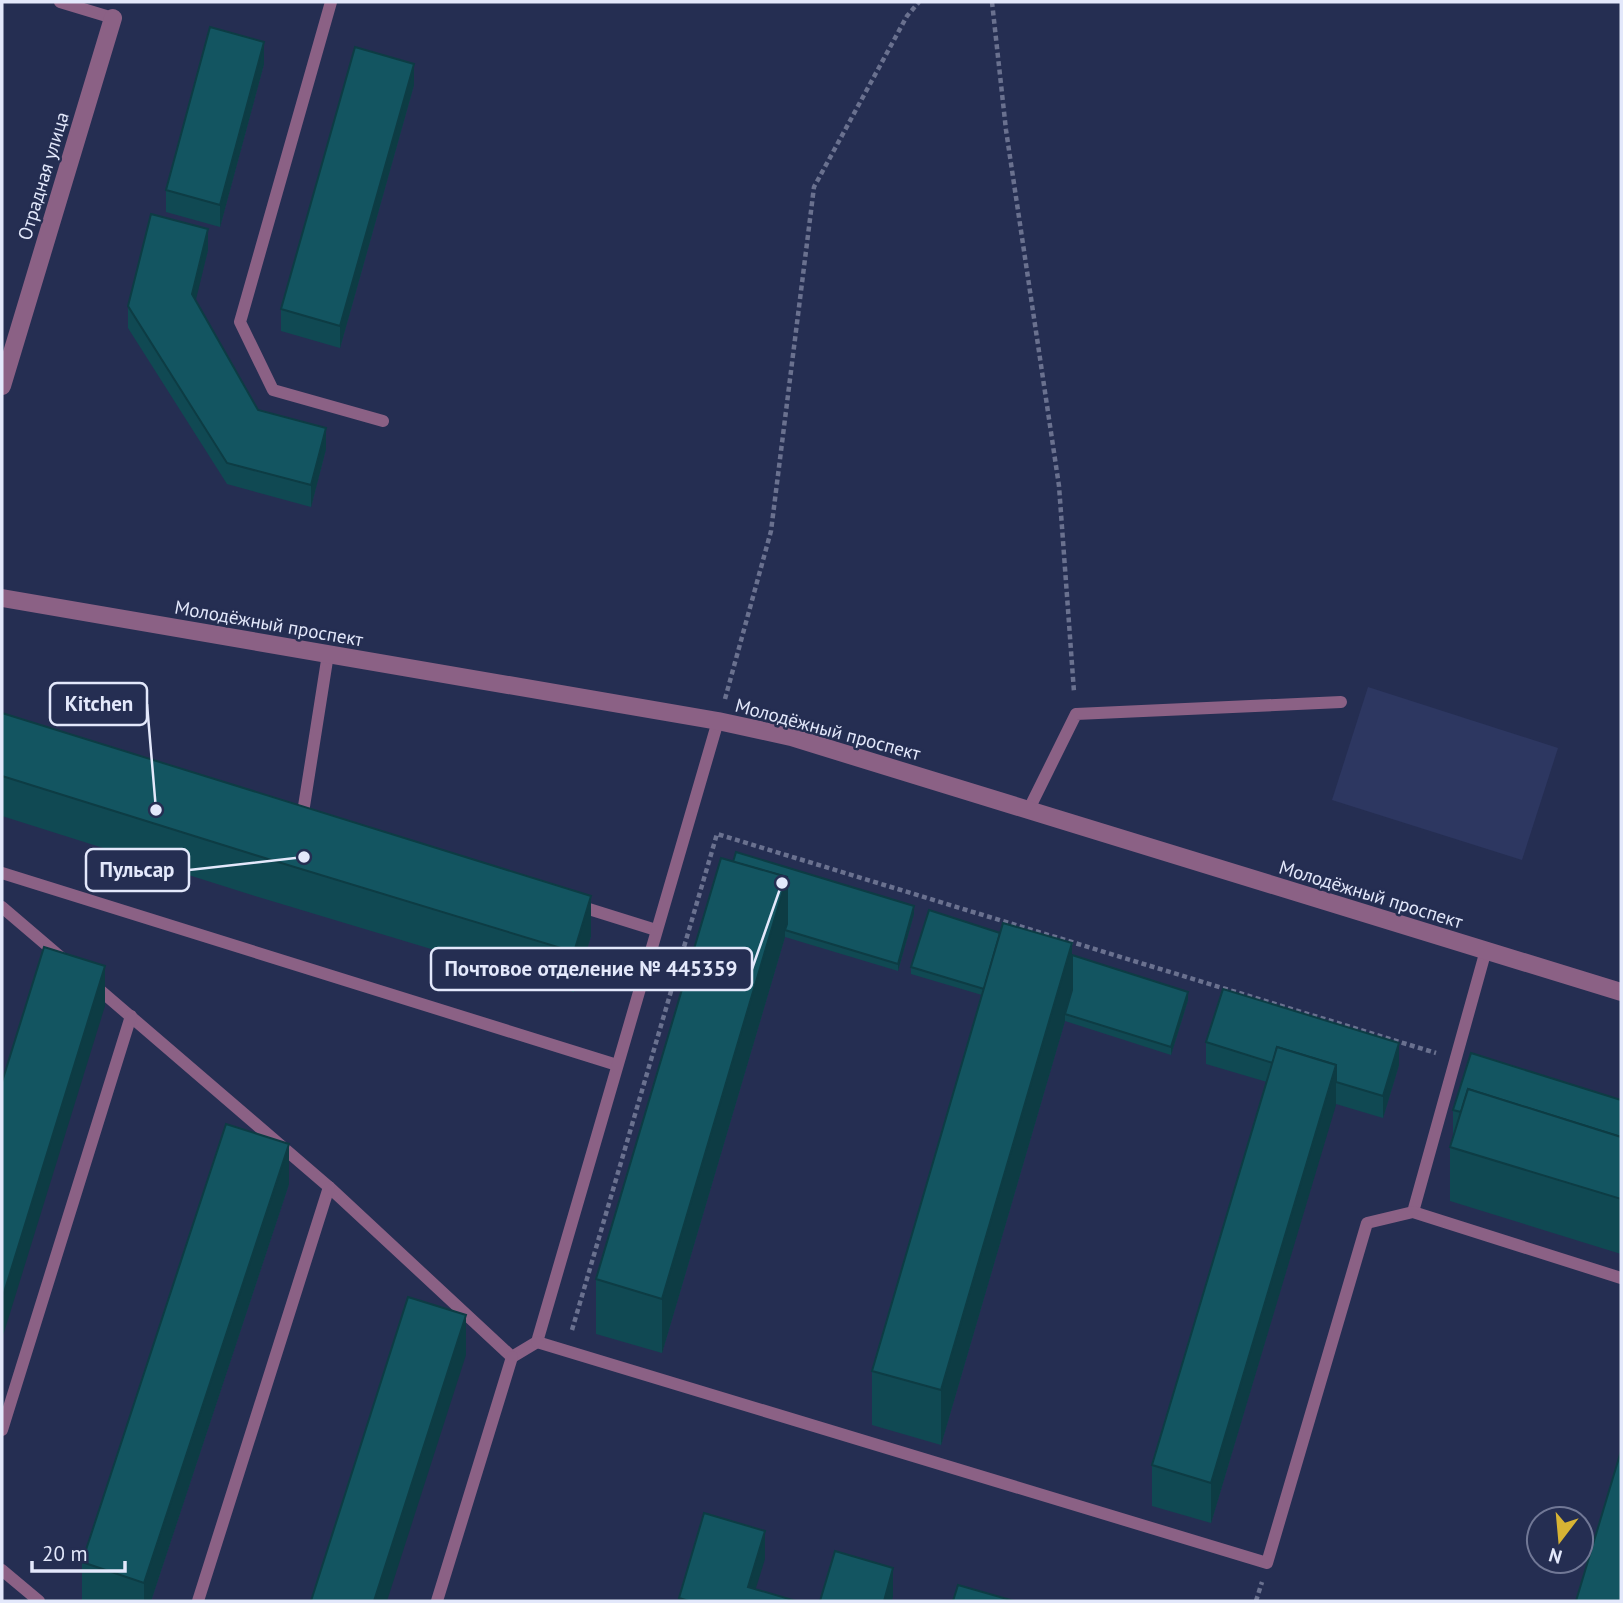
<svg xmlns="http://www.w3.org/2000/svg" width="1623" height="1603" font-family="'PT Sans',sans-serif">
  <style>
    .built { fill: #2d3761 }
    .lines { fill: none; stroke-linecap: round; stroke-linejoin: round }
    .path { stroke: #6a718f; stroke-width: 4.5; stroke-dasharray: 5 3.5; stroke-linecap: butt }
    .lane { stroke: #8b6185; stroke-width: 12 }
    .street { stroke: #8b6185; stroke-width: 18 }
    .wall { fill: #104953 }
    .shaded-wall { fill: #0d3c44 }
    .building { fill: #135561; stroke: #0d3c44; stroke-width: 2 }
    .labels { text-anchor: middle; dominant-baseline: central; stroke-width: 5; stroke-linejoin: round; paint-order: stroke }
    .street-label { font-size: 19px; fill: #e3e8fb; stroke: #252e52 }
    .leader { fill: none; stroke: #e3e8fb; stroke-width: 2.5 }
    .callout-dot { fill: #e3e8fb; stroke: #252e52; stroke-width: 2.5 }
    .callout { fill: #252e52; stroke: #e3e8fb; stroke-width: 2.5 }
    .callout-label { font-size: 21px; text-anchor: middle; font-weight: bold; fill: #e3e8fb }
  </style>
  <rect width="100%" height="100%" fill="#252e52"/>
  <path class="built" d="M 1368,687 L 1558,748 L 1522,860 L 1332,800 Z"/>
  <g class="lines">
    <g class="path">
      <path d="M 992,2 L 1006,130 L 1059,486 L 1074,692"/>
      <path d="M 725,699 L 771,531 L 814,187 L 907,16 L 919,2"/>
      <path d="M 572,1330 L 717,834 L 1436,1053"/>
      <path d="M 1256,1601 L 1262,1582"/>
    </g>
    <g class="lane">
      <path d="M 60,2 L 113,18"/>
      <path d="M 331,2 L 240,322 L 273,390 L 383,421"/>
      <path d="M 1028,811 L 1076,714 L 1341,702"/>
      <path d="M 302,819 L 328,654"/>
      <path d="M 2,873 L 617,1065"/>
      <path d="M 576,905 L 656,930"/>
      <path d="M 2,907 L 64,960"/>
      <path d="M 94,985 L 329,1187 L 512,1357 L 537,1342 L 718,721"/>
      <path d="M 1413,1212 L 1486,950"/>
      <path d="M 537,1342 L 1267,1563 L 1367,1223 L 1413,1212 L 1621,1278"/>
      <path d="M 2,1430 L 131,1016"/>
      <path d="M 2,1570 L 39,1601"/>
      <path d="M 198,1601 L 329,1187"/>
      <path d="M 437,1601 L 512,1357"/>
    </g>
    <g class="street">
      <path d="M 2,386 L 113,18"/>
      <path d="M 2,598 L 718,721 L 791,737 L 1621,992"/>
    </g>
  </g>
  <g class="wall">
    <path d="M 264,64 L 220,227 L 166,212 L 166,190 Z"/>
    <path d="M 414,85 L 340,348 L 281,331 L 281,309 Z"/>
    <path d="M 208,250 L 195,301 L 258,410 L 326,449 L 311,507 L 227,484 L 128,328 L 128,306 Z"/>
    <path d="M 2,713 L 591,936 L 574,992 L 255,896 L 2,816 Z"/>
    <path d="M 721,858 L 914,914 L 898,971 L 785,937 L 662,1353 L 596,1334 L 596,1279 Z"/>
    <path d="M 1072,955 L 1188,1000 L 1171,1055 L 1065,1021 L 941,1445 L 872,1425 L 872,1371 L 982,995 L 911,974 L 911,967 Z"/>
    <path d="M 1206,1042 L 1399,1065 L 1383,1118 L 1336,1104 L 1211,1523 L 1152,1506 L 1152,1465 L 1267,1082 L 1206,1064 Z"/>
    <path d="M 1621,1100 L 1621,1254 L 1450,1201 L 1450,1147 L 1453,1137 L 1453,1110 Z"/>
    <path d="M 289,1184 L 151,1601 L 82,1601 L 82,1562 Z"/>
  </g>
  <g class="shaded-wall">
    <path d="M 264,42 L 264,64 L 220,227 L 220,205 Z"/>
    <path d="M 414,64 L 414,85 L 340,348 L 340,326 Z"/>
    <path d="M 208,229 L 208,250 L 192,316 L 192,294 Z"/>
    <path d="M 326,428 L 326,449 L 311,507 L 311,485 Z"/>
    <path d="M 787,877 L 787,931 L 785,930 L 785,937 L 662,1353 L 662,1299 Z"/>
    <path d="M 591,896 L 591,936 L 574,992 L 574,952 Z"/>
    <path d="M 914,906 L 914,914 L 898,971 L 898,964 Z"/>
    <path d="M 1072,943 L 1072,998 L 1065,1014 L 1065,1021 L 941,1445 L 941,1390 Z"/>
    <path d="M 105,966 L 105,1006 L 2,1339 L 2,1299 Z"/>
    <path d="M 1188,992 L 1188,1000 L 1171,1055 L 1171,1047 Z"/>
    <path d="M 1399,1043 L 1399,1065 L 1383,1118 L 1383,1096 Z"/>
    <path d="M 1336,1065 L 1336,1105 L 1211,1523 L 1211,1483 Z"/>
    <path d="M 289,1144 L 289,1184 L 151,1601 L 144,1601 L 144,1583 Z"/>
    <path d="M 466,1315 L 466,1355 L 387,1601 L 374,1601 Z"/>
    <path d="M 765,1531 L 765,1559 L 752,1601 L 748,1587 Z"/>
    <path d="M 893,1568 L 893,1596 L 892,1601 L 884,1601 Z"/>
  </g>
  <g class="building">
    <path d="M 210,27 L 264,42 L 220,205 L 166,190 Z"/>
    <path d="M 355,47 L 414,64 L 340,326 L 281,309 Z"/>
    <path d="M 151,214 L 208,229 L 192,294 L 258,410 L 326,428 L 311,485 L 227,463 L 128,306 Z"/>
    <path d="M 2,713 L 591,896 L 574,952 L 255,855 L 2,776 Z"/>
    <path d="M 736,852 L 914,906 L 898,964 L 785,930 L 787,924 L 787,877 L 733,862 Z"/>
    <path d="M 721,858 L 787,877 L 662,1299 L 596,1279 Z"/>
    <path d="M 929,910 L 1000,933 L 984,989 L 911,967 Z"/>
    <path d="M 1003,923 L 1072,943 L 941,1390 L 872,1371 Z"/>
    <path d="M 44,947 L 105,966 L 2,1299 L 2,1082 Z"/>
    <path d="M 1072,955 L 1188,992 L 1171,1047 L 1065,1014 L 1072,990 Z"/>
    <path d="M 1223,989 L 1399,1043 L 1383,1096 L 1336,1082 L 1336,1065 L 1277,1047 L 1273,1063 L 1206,1042 Z"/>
    <path d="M 1277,1047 L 1336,1065 L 1211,1483 L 1152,1465 Z"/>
    <path d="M 1471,1053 L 1621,1100 L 1621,1137 L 1468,1089 L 1461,1112 L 1453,1110 Z"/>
    <path d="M 1468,1089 L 1621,1137 L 1621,1199 L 1450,1147 Z"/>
    <path d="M 226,1124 L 289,1144 L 144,1583 L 82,1562 Z"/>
    <path d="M 408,1297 L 466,1315 L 374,1601 L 311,1601 Z"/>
    <path d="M 1621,1451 L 1621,1601 L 1576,1601 Z"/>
    <path d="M 704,1513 L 765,1531 L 748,1587 L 796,1601 L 689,1601 L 679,1598 Z"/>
    <path d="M 835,1551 L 893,1568 L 884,1601 L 820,1601 Z"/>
    <path d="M 958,1585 L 1014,1601 L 953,1601 Z"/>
  </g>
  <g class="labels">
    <g class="street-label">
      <text transform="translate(43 176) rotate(-73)">Отрадная улица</text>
      <text transform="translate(269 623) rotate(10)">Молодёжный проспект</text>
      <text transform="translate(828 729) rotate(15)">Молодёжный проспект</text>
      <text transform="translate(1371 894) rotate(17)">Молодёжный проспект</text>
    </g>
  </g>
  <path class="leader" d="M156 810L147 704M304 857L189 870M782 883L752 969"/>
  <g class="callout-dot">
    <circle cx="156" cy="810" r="7"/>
    <circle cx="304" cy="857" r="7"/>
    <circle cx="782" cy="883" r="7"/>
  </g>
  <g class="callout">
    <rect x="50" y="683" width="97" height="42" rx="7"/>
    <rect x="86" y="849" width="103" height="42" rx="7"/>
    <rect x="431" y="948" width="321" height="42" rx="7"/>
  </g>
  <g class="callout-label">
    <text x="99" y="711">Kitchen</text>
    <text x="137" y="877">Пульсар</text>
    <text x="591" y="976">Почтовое отделение № 445359</text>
  </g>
  <rect width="1623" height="1603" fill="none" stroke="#e3e8fb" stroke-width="7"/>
  <g transform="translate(1560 1540) rotate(196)"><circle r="33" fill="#252e52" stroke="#717896" stroke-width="2"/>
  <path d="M0-5L12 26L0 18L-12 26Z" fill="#d8b434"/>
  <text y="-10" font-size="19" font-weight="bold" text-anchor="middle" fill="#e3e8fb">N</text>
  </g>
  <path d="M32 1561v10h93v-10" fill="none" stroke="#e3e8fb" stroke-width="3.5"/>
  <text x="42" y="1561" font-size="21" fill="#e3e8fb" stroke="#252e52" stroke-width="5" paint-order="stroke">20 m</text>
</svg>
